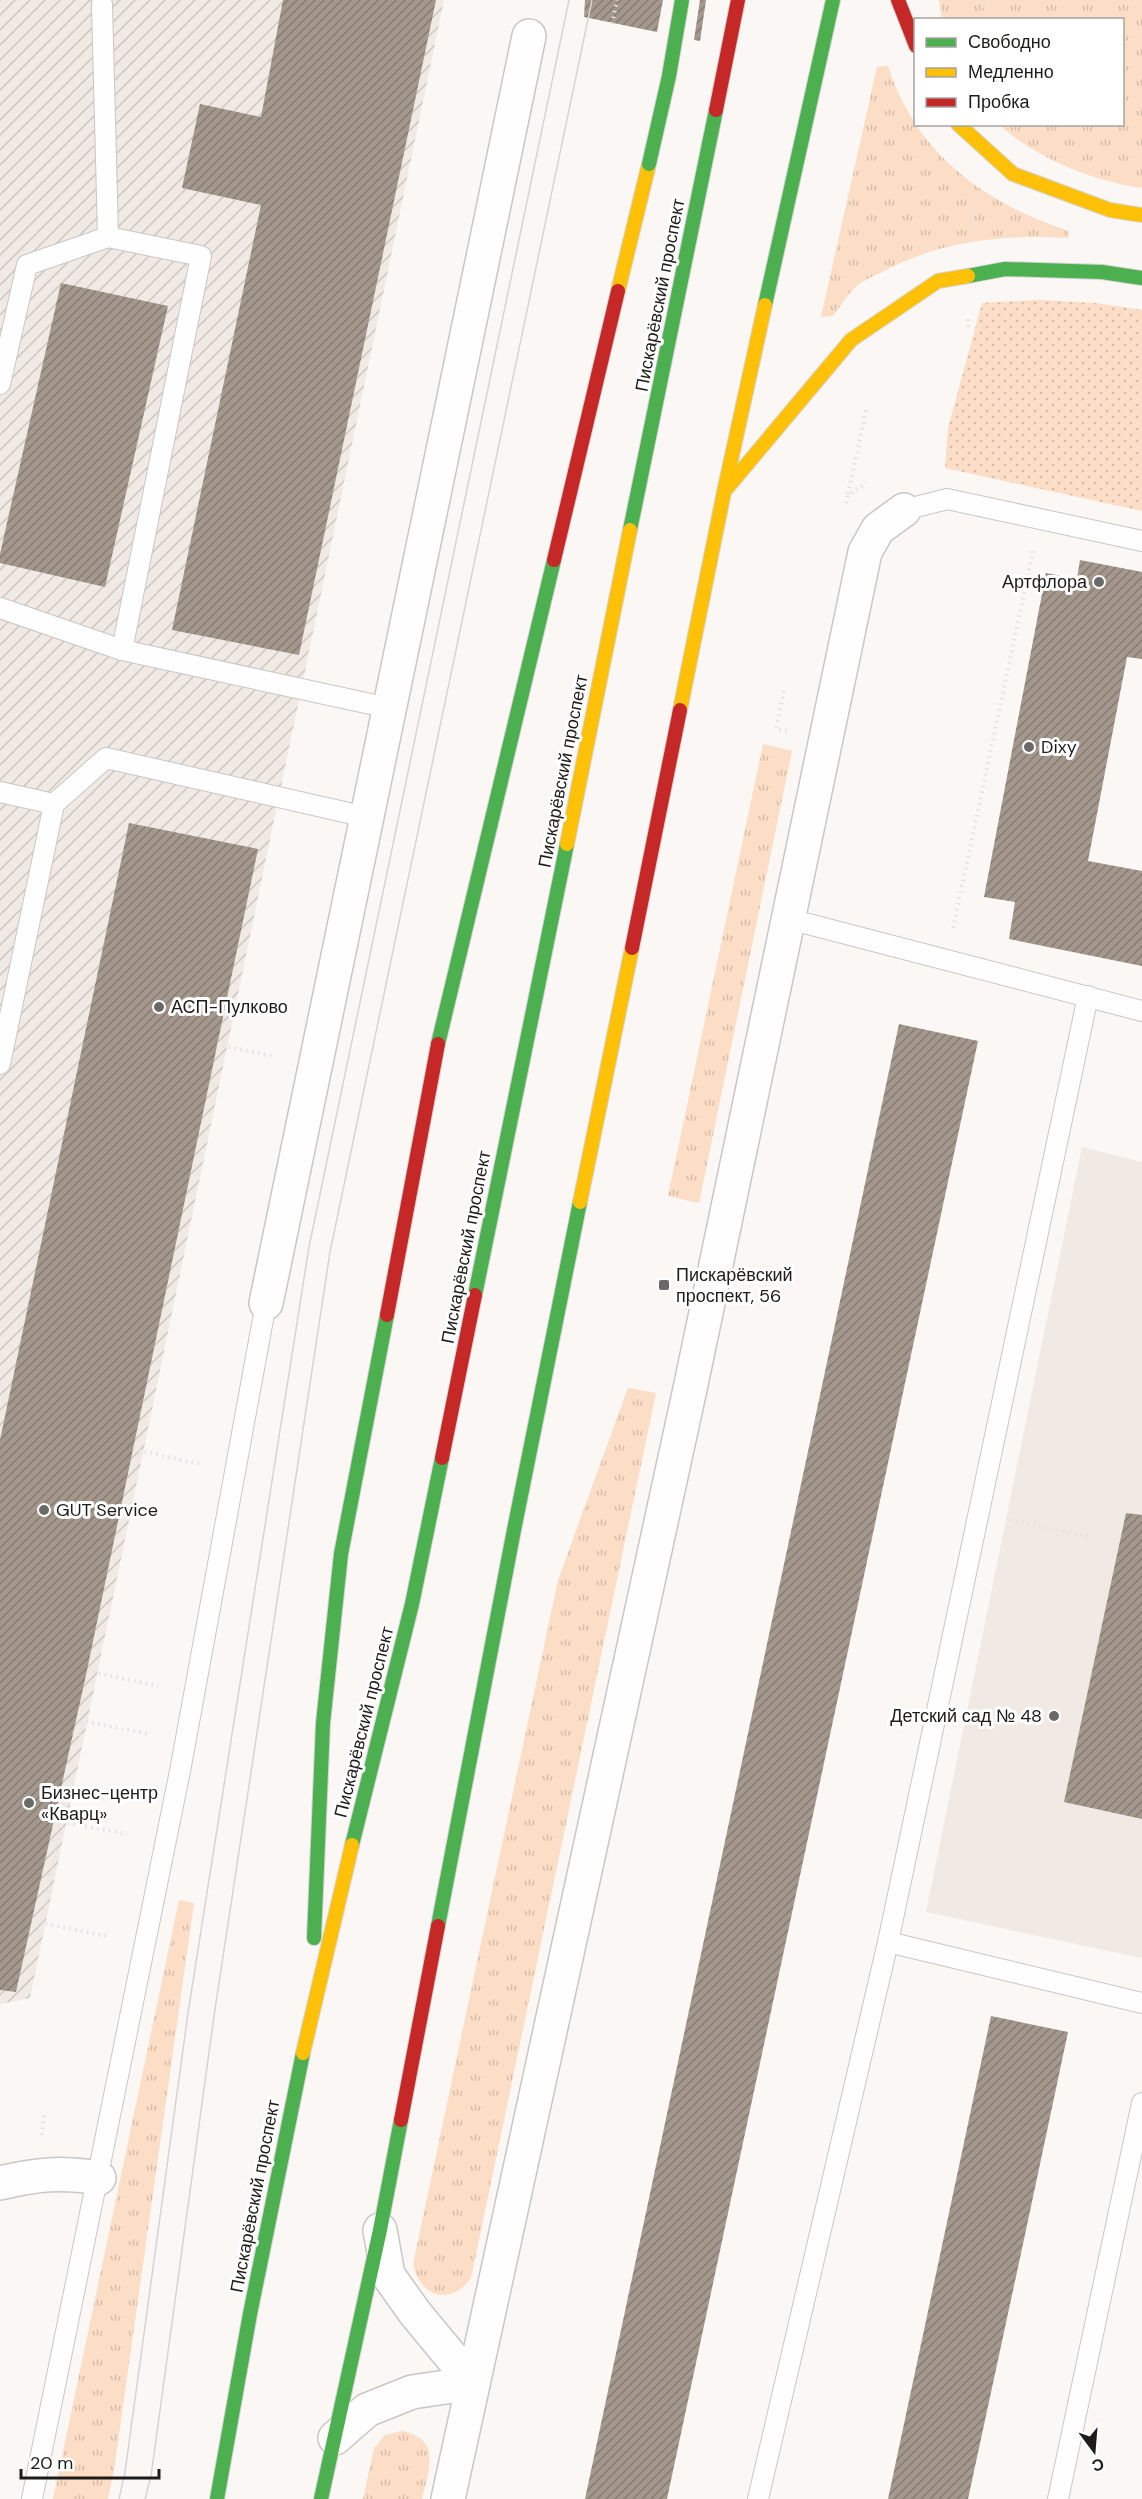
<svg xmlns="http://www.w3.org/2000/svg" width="1142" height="2499" font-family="'DM Sans',sans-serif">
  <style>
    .built { fill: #f0e9e4 }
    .industrial { fill: url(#industrial-furrows) }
    .grass { fill: url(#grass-tufts) }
    .park { fill: url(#park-dots) }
    .building { fill: url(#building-hatch) }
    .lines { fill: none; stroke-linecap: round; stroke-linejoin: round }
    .lane-casing { stroke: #c9c7c5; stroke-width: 22 }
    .street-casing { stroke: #c9c7c5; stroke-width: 36 }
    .fast-casing { stroke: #d5d3d2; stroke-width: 16 }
    .slow-casing { stroke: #d5d3d2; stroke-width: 16 }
    .jam-casing { stroke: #d5d3d2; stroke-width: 16 }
    .path { stroke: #e4e3e2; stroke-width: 4; stroke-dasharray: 1.5 4.5; stroke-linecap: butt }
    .lane { stroke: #fefefe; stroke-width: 20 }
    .street { stroke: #fefefe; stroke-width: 33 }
    .fast { stroke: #4caf50; stroke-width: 14 }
    .slow { stroke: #ffc107; stroke-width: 14 }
    .jam { stroke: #c62828; stroke-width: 14 }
    .tram { stroke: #d5d5d4; stroke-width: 1.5 }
    .fast-bridge-casing { stroke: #d5d3d2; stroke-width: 16; stroke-linecap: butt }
    .fast-bridge { stroke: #4caf50; stroke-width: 14 }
    .poi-dot { fill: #6a6967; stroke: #fff; stroke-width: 2 }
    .labels { text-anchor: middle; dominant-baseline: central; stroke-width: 6; stroke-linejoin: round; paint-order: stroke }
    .street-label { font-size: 18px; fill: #1d1c1a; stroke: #fff }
    .poi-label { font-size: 18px; fill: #1d1c1a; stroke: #fff; text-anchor: start }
  </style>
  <defs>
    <pattern id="industrial-furrows" width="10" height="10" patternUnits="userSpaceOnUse" patternTransform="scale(1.5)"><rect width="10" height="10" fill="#f0e9e4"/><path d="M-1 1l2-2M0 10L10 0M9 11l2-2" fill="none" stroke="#cdc7c3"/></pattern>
    <pattern id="grass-tufts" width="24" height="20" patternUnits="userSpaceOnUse" patternTransform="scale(1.5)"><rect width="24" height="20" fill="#fcddc5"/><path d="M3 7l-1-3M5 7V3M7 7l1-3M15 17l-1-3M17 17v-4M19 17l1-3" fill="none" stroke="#d8bda9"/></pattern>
    <pattern id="park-dots" width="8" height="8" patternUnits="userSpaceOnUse" patternTransform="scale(1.5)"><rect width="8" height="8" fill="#fcddc5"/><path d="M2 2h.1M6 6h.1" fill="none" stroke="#d8bda9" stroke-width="1.8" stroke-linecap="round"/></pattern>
    <pattern id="building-hatch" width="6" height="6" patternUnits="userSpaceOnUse" patternTransform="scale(1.5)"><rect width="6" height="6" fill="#a4988c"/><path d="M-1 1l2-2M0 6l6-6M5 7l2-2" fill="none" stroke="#857b72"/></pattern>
  </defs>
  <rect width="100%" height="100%" fill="#faf7f5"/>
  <path class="built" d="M 1082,1147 L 1142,1162 L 1142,1958 L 926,1912 Z"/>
  <path class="industrial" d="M 0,0 L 444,0 L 30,1998 L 0,2004 Z"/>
  <g class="grass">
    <path d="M 939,0 L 1142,0 L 1142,188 C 1090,180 1039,159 999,125 L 1122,124 L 1122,20 L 942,19 Z"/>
    <path d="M 888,66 C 916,154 984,203 1069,231 L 1068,238 C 1005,234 940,241 884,271 C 876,275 866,279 859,284 C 849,292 841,306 833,316 L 821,317 L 877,67 Z"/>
    <path d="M 763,744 L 792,751 L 699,1203 L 668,1196 Z"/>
    <path d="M 628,1388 L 656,1393 L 471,2278 C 450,2307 420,2297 413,2264 L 558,1580 Z"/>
    <path d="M 179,1900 L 194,1903 L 114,2470 L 108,2499 L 53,2499 Z"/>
    <path d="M 402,2431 C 442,2439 429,2469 422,2499 L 363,2499 L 374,2448 L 385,2435 Z"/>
  </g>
  <path class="park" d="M 1039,300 L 1096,303 L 1142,310 L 1142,511 L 945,468 L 948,428 L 982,303 Z"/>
  <g class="building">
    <path d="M 283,0 L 436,0 L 299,655 L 172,630 L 261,205 L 182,188 L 200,104 L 261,117 Z"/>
    <path d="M 585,0 L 663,0 L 657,32 L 584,17 Z"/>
    <path d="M 700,0 L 706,0 L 700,41 L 694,40 Z"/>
    <path d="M 61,283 L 168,306 L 105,587 L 0,563 L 0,554 Z"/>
    <path d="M 1080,560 L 1142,572 L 1142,659 L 1127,657 L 1088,861 L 1142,871 L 1142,966 L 1009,939 L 1015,902 L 984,897 L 1046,573 L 1077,579 Z"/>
    <path d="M 129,823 L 258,849 L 86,1675 L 16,1992 L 0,1990 L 0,1440 Z"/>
    <path d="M 899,1024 L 978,1041 L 667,2499 L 585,2499 Z"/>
    <path d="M 1126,1513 L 1142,1515 L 1142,1819 L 1064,1802 Z"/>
    <path d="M 991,2016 L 1068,2032 L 1023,2244 L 968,2499 L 888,2499 Z"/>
  </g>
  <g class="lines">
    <g class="lane-casing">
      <g id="lane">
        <path d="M 108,237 L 201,256 L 122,650"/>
        <path d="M 0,384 L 27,265 L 108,237 L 102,4"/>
        <path d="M 904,510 L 947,499 L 1142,541"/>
        <path d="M 0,608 L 122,650 L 389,708"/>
        <path d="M 0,792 L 54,804"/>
        <path d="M 789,919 L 1142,1011"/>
        <path d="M 0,1064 L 54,804 L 106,758 L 366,817"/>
        <path d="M 888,1942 L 1142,2003"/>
        <path d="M 32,2499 L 180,1771 L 266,1303"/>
        <path d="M 758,2499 L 888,1942 L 1088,996"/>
        <path d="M 1058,2499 L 1142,2103"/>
      </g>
    </g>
    <g class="street-casing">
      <g id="street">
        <path d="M 266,1303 L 529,36"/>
        <path d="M 0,2183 C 38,2174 60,2172 99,2178"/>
        <path d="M 380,2230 L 388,2275 L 415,2313 L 473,2383"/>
        <path d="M 335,2438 L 367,2410 L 412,2392 L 473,2383"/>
        <path d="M 448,2499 L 690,1389 L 865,552 L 878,529 L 904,510"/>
      </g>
    </g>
    <g class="fast-casing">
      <g id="fast">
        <path d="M 968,276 L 1005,269 L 1102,272 L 1142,278"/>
        <path d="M 765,305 L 833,0"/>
        <path d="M 630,530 L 716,110"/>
        <path d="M 438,1044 L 554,560"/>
        <path d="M 475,1295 L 567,844"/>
        <path d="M 352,1845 L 412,1604 L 442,1458"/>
        <path d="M 438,1926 L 514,1530 L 580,1202"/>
        <path d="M 314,1938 L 323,1723 L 341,1554 L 387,1315"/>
        <path d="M 217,2499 L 250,2314 L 303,2053"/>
        <path d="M 321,2499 L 380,2230 L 401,2120"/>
      </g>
    </g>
    <g class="slow-casing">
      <g id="slow">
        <path d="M 958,124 L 1013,174 L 1110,210 L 1142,215"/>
        <path d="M 618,291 L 649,164"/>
        <path d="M 727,488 L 851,340 L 938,281 L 968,276"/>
        <path d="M 680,710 L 724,492 L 765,305"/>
        <path d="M 567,844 L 630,530"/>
        <path d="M 580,1202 L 632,948"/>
        <path d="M 303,2053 L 352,1845"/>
      </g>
    </g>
    <g class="jam-casing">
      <g id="jam">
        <path d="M 898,0 L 916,46"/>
        <path d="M 716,110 L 738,0"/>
        <path d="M 554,560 L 618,291"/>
        <path d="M 632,948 L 680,710"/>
        <path d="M 387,1315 L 438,1044"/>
        <path d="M 442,1458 L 475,1295"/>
        <path d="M 401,2120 L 438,1926"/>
      </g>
    </g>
    <g class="path">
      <path d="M 983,20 L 984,0"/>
      <path d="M 612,24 L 617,0"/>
      <path d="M 974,234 L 975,196"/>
      <path d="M 968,327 L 968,316"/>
      <path d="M 848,494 L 867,406"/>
      <path d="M 846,503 L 848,495 L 867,483"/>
      <path d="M 784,691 L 776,729 L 788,731"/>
      <path d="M 953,928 L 1033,551"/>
      <path d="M 217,1044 L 275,1057"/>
      <path d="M 133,1449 L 199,1464"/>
      <path d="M 1010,1520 L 1092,1537"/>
      <path d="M 87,1671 L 158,1686"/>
      <path d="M 73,1732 L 80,1734 L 83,1721 L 148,1734"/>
      <path d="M 42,1873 L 52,1875"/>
      <path d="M 106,1936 L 42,1923 L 62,1822 L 127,1834"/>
      <path d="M 42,2135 L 44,2112"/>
    </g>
    <use href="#lane" class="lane"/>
    <use href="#street" class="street"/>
    <use href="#fast" class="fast"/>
    <use href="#slow" class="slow"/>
    <use href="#jam" class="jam"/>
    <g class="tram">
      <path d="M 119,2499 L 125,2472 L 188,2013 L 309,1247 L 569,0"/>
      <path d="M 145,2499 L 151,2476 L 214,2016 L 330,1252 L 592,0"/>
    </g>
    <g class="fast-bridge-casing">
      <path id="fast-bridge" d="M 649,164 L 669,76 L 682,0"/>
    </g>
    <use href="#fast-bridge" class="fast-bridge"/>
  </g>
  <g class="poi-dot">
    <circle cx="1099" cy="582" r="6"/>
    <circle cx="1029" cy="747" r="6"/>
    <circle cx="159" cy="1007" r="6"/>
    <rect x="658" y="1279" width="12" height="12" rx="3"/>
    <circle cx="44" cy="1510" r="6"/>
    <circle cx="1054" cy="1716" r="6"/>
    <circle cx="29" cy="1803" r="6"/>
  </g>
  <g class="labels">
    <g class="street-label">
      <text transform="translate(660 295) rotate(-79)">Пискарёвский проспект</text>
      <text transform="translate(563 771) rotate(-79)">Пискарёвский проспект</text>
      <text transform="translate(466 1247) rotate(-79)">Пискарёвский проспект</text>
      <text transform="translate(364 1722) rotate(-76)">Пискарёвский проспект</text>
      <text transform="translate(255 2196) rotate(-79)">Пискарёвский проспект</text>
    </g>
    <g class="poi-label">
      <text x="1087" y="582" text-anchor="end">Артфлора</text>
      <text x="1041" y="747">Dixy</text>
      <text x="171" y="1007">АСП-Пулково</text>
      <text x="676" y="1275">Пискарёвский<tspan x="676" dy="21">проспект, 56</tspan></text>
      <text x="56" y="1510">GUT Service</text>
      <text x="1042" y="1716" text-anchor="end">Детский сад № 48</text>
      <text x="41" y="1793">Бизнес-центр<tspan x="41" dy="21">«Кварц»</tspan></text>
    </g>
  </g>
  <rect x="914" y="18" width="210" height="108" fill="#ffffff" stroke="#a5a4a3" stroke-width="1.5"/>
  <rect x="926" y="38" width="30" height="9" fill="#4caf50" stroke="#a5a4a3" stroke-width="1.5"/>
  <text x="968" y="48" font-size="18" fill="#1d1c1a">Свободно</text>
  <rect x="926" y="68" width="30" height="9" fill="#ffc107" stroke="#a5a4a3" stroke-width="1.5"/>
  <text x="968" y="78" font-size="18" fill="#1d1c1a">Медленно</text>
  <rect x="926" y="98" width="30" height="9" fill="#c62828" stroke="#a5a4a3" stroke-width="1.5"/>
  <text x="968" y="108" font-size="18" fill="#1d1c1a">Пробка</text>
  <g transform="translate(1094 2451) rotate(164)" stroke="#ffffff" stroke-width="4.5" paint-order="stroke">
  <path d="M0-4.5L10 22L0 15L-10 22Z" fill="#1d1c1a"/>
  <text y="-9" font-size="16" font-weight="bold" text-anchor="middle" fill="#1d1c1a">С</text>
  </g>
  <path d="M21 2469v9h138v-9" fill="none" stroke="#1d1c1a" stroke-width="3"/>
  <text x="30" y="2469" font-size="18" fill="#1d1c1a" stroke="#ffffff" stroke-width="4.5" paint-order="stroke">20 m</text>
</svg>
